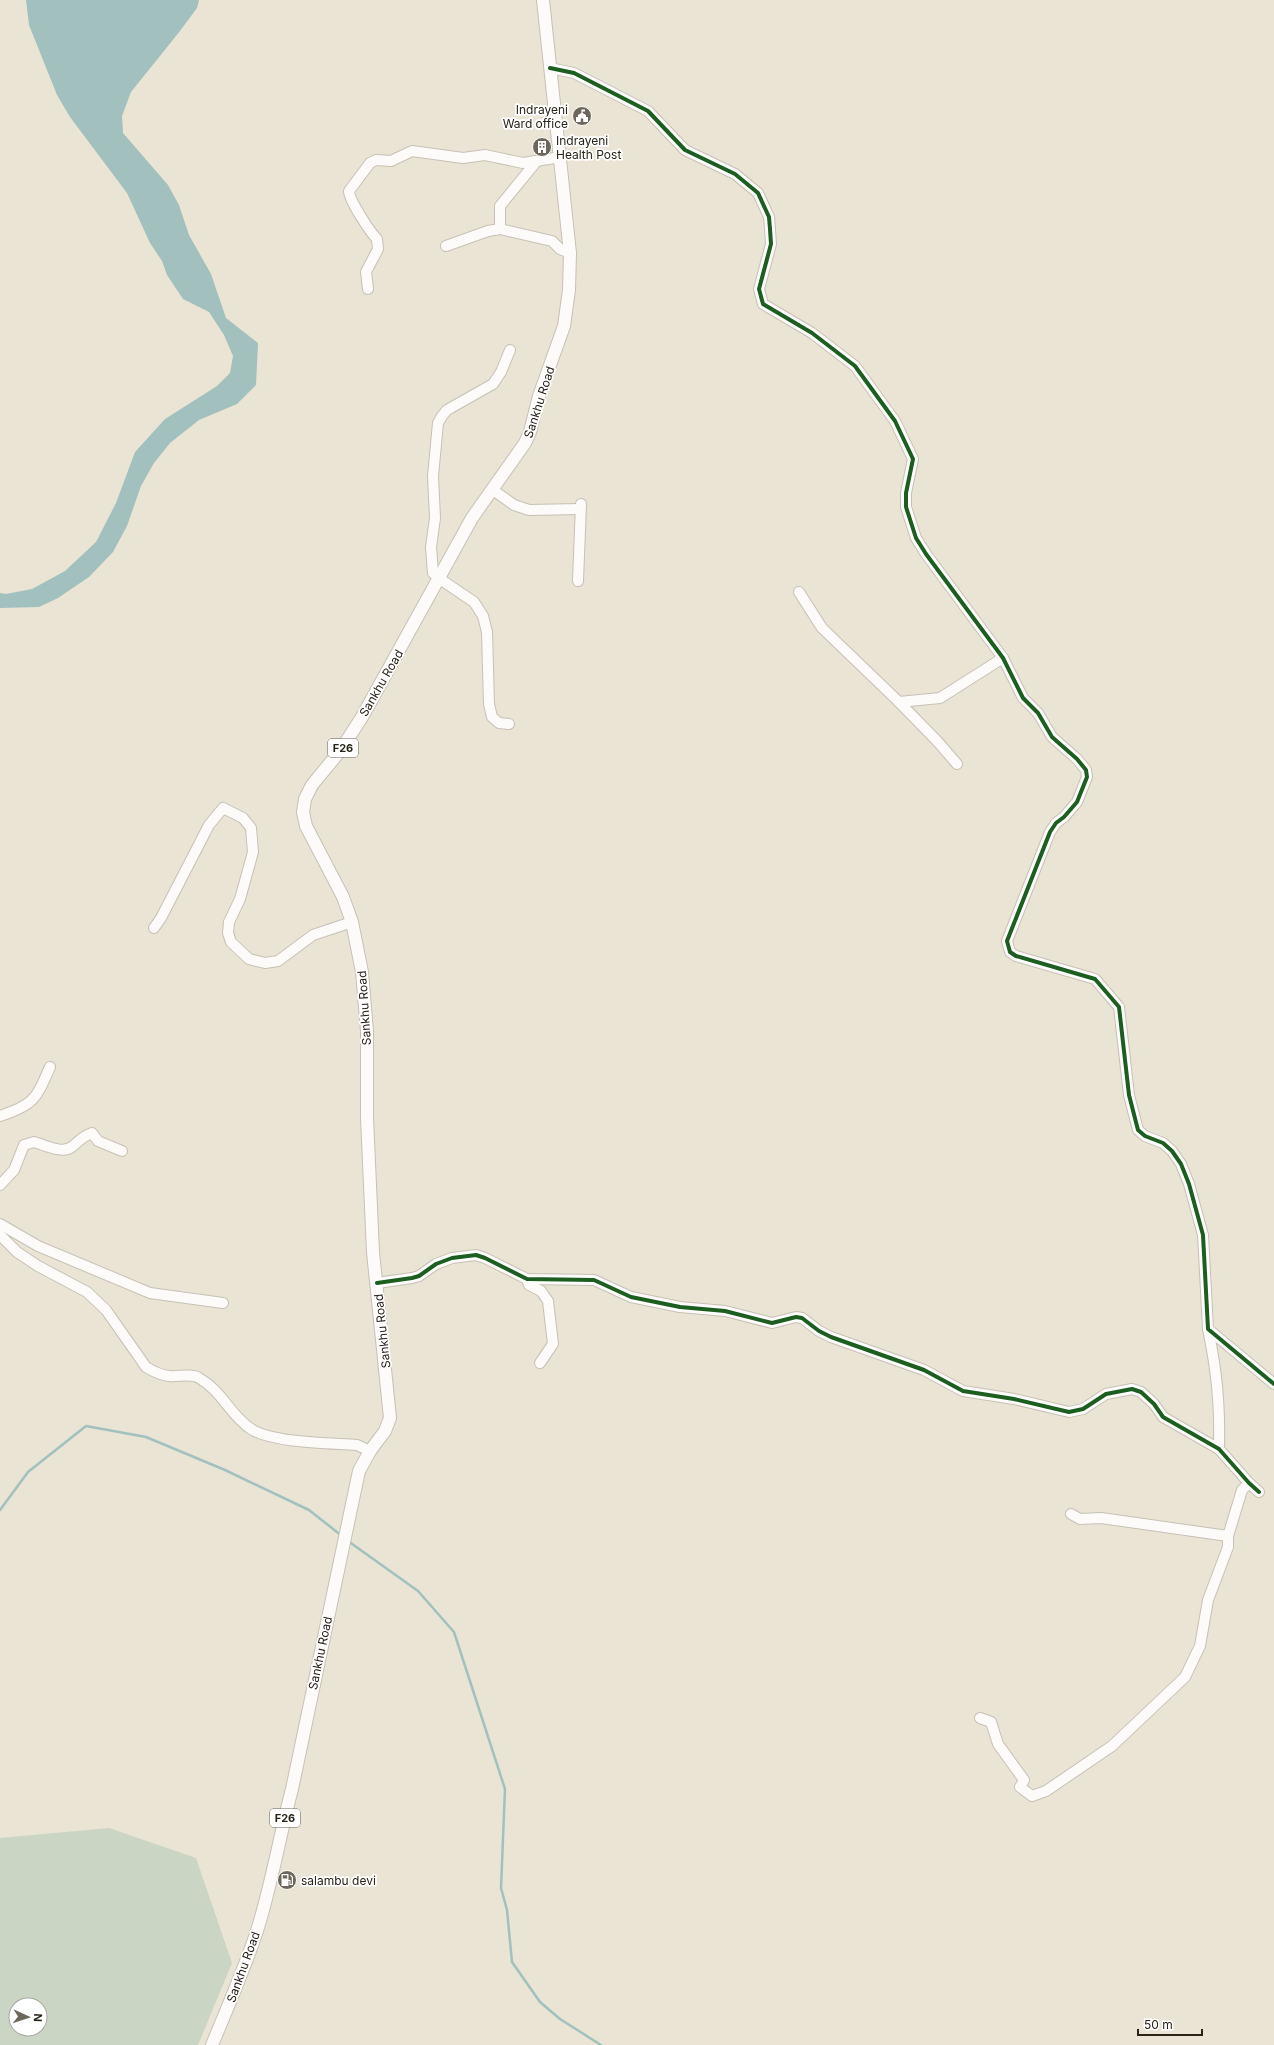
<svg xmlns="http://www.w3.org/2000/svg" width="1274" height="2045" font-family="Inter,sans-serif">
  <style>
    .green { fill: #cad6c3; fill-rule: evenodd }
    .water { fill: #a2c0be }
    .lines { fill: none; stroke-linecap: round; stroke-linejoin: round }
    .stream { stroke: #a2c0be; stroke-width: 2.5 }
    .minor-casing { stroke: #c6c1b5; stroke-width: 12 }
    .major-casing { stroke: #c6c1b5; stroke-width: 14 }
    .minor { stroke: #fcfbf9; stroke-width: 10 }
    .major { stroke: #fcfbf9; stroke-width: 12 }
    .cycleway-casing { stroke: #fff; stroke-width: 6 }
    .cycleway { stroke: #1b5e20; stroke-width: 4 }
    .labels { text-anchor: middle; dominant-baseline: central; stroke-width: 3.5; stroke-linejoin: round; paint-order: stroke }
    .shield { fill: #fff; stroke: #68655d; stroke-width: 1 }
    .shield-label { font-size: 11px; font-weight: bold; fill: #282318 }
    .poi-label { font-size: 12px; fill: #282318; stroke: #fff; text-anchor: start }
    .street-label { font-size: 12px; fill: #282318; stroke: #fff }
  </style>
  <rect width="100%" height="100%" fill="#eae4d4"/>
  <path class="green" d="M 109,1828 L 196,1858 L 232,1963 L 198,2045 L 0,2045 L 0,1838 ZM 16,2005 L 40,2005 L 40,2029 L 16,2029 Z"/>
  <path class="water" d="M 26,0 L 199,0 L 197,8 L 180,31 L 131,92 L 122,116 L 123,133 L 168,185 L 179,205 L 189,235 L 211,274 L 226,318 L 258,343 L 256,385 L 237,404 L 199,420 L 170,443 L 154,463 L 141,486 L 127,526 L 113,552 L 89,577 L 58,598 L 39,607 L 0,608 L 0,593 L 6,594 L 32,589 L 65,571 L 96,542 L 116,503 L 135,452 L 165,419 L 217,386 L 230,373 L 233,356 L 224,335 L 209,312 L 183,299 L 167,275 L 162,261 L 150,243 L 127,193 L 70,117 L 57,95 L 29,25 Z"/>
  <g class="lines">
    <g class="stream">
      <path d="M 0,1510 L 28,1472 L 86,1426 L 146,1437 L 225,1470 L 309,1510 L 342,1536"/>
      <path d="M 348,1541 L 418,1591 L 454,1632 L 505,1789 L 501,1888 L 507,1910 L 512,1962 L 540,2002 L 560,2019 L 601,2045"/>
    </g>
    <g class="minor-casing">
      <g id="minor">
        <path d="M 550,68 L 574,73 L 648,111 L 685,150 L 735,174 L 758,193 L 769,217 L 770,229 L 771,244 L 759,289 L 763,304 L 812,333 L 855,366 L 895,421 L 913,459 L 906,493 L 906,507 L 916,538 L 926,554 L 1003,658 L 1023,698 L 1038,713 L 1052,737 L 1077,759 L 1086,770 L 1087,777 L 1077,802 L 1064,817 L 1056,823 L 1050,832 L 1007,941 L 1010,952 L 1016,956 L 1095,979 L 1119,1007 L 1129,1095 L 1138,1130 L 1145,1136 L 1163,1143 L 1172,1151 L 1181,1164 L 1189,1184 L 1203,1235 L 1208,1329 L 1274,1384"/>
        <path d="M 500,229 L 500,206 L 536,162"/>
        <path d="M 446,246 L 488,231 L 500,229 L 552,241 L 560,249 L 570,253"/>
        <path d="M 368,289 L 366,272 L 378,249 L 377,239 C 370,232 349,200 349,191 L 370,163 L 376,160 L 391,161 L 412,151 L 463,158 L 485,155 L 523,163 L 561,157"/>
        <path d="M 493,490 L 514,505 L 529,510 L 580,509"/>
        <path d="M 578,581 L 581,504"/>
        <path d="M 799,592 L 822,628 L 899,702 L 940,698 L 1003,658"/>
        <path d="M 899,702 L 938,742 L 957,764"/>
        <path d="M 509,724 L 499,723 L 492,717 L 489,704 L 487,632 L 483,616 L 474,602 L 440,579 L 433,573 L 431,547 L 435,518 L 433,476 L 438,423 L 442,416 L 447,410 L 493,384 L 501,372 L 510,350"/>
        <path d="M 154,928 L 161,918 L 209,825 L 223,808 L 243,818 L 251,828 L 253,852 L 240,899 L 229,922 L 228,933 L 231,942 L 249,959 L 265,963 L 278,961 L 313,935 L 352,922"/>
        <path d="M 0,1116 C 34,1105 36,1099 50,1067"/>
        <path d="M 0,1185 L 14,1170 L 24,1145 L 34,1142 C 45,1145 63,1155 73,1146 C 80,1140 83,1136 92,1133 L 98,1141 L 122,1151"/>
        <path d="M 0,1224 L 38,1246 L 150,1293 L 223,1303"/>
        <path d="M 0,1235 L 17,1252 L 38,1266 L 87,1292 L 106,1310 L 146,1367 C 154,1372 160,1375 169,1376 C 178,1377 192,1373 199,1378 C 222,1391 230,1415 251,1429 C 273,1443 329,1443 357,1445 L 370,1451"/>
        <path d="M 527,1279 L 529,1285 L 541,1291 L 548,1301 L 553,1344 L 540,1363"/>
        <path d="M 377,1283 L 412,1278 L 419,1276 L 436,1264 L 452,1258 L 476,1255 L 485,1258 L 527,1279 L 594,1280 L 631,1297 L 680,1307 L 725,1311 L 772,1323 L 796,1317 L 802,1318 L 819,1331 L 831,1337 L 924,1370 L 963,1391 L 1014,1399 L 1069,1412 L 1083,1409 L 1106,1394 L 1132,1389 L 1141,1392 L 1154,1404 L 1163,1417 L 1219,1449 L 1249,1483 L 1259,1492"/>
        <path d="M 1208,1329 C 1217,1372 1220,1405 1219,1449"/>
        <path d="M 1071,1514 L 1080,1519 L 1101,1518 L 1228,1536"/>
        <path d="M 980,1718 L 991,1722 L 998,1744 L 1024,1780 L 1020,1787 L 1032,1796 L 1046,1791 L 1112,1746 L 1185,1677 L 1200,1646 L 1208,1600 L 1228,1547 L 1228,1536 L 1242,1490 L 1249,1483"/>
      </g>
    </g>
    <g class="major-casing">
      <path id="major" d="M 212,2045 C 227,2009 242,1974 255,1937 C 271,1889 279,1838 292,1789 L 359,1471 L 370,1451 L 385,1431 L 390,1418 L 373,1252 L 367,1118 L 367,1031 L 362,972 L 352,922 L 343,897 L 306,826 L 303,812 L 305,799 L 312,785 L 340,751 L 362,717 L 472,518 L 525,443 L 530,432 L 539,396 L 564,326 L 569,290 L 570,253 L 543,0"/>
    </g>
    <use href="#minor" class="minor"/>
    <use href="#major" class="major"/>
    <g class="cycleway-casing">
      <g id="cycleway">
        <path d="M 550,68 L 574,73 L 648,111 L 685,150 L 735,174 L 758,193 L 769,217 L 770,229 L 771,244 L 759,289 L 763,304 L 812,333 L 855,366 L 895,421 L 913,459 L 906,493 L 906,507 L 916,538 L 926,554 L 1003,658 L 1023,698 L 1038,713 L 1052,737 L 1077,759 L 1086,770 L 1087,777 L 1077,802 L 1064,817 L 1056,823 L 1050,832 L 1007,941 L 1010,952 L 1016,956 L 1095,979 L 1119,1007 L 1129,1095 L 1138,1130 L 1145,1136 L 1163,1143 L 1172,1151 L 1181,1164 L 1189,1184 L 1203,1235 L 1208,1329 L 1274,1384"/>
        <path d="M 377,1283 L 412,1278 L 419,1276 L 436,1264 L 452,1258 L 476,1255 L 485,1258 L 527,1279 L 594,1280 L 631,1297 L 680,1307 L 725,1311 L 772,1323 L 796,1317 L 802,1318 L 819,1331 L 831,1337 L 924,1370 L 963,1391 L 1014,1399 L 1069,1412 L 1083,1409 L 1106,1394 L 1132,1389 L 1141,1392 L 1154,1404 L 1163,1417 L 1219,1449 L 1249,1483 L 1259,1492"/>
      </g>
    </g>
    <use href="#cycleway" class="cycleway"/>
  </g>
  <defs>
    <g id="civic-disc" transform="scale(1)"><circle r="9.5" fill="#6c675a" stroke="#fff"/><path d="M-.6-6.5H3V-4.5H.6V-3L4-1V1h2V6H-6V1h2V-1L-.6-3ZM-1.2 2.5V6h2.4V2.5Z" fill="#fff"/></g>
    <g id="building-disc" transform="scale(1)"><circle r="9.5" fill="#6c675a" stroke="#fff"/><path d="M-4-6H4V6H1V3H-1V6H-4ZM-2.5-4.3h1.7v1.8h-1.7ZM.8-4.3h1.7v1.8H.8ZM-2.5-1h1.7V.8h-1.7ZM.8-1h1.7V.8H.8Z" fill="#fff"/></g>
    <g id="fuel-disc" transform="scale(1)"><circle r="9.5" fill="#6c675a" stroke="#fff"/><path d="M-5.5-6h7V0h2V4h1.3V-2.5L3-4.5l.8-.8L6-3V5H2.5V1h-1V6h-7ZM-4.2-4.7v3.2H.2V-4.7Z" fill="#fff"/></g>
  </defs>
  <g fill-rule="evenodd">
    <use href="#civic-disc" x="582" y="116"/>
    <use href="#building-disc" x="542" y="147"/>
    <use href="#fuel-disc" x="287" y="1880"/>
  </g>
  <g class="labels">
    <g class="shield">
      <rect x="328" y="739" width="30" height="18" rx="3"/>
      <rect x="270" y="1809" width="30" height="18" rx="3"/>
    </g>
    <g class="shield-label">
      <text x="343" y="748">F26</text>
      <text x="285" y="1818">F26</text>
    </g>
    <g class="poi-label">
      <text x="568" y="109" text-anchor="end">Indrayeni<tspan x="568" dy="14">Ward office</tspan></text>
      <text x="556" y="140">Indrayeni<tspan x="556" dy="14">Health Post</tspan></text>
      <text x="301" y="1880">salambu devi</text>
    </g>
    <g class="street-label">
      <text transform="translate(539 402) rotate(-72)">Sankhu Road</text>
      <text transform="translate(381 683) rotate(-60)">Sankhu Road</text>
      <text transform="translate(364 1008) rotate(-94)">Sankhu Road</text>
      <text transform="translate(382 1331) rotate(-96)">Sankhu Road</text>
      <text transform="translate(320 1653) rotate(-78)">Sankhu Road</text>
      <text transform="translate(243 1967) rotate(-70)">Sankhu Road</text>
    </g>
  </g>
  <g transform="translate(28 2017) rotate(93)"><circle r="19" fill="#ffffff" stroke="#a9a7a3"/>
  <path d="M0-3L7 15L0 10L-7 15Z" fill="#6c675a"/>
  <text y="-6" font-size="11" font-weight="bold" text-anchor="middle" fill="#282318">N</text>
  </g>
  <path d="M1138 2029v6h64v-6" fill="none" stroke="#282318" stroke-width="2"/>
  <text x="1144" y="2029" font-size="12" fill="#282318" stroke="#ffffff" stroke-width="3" paint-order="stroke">50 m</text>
</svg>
